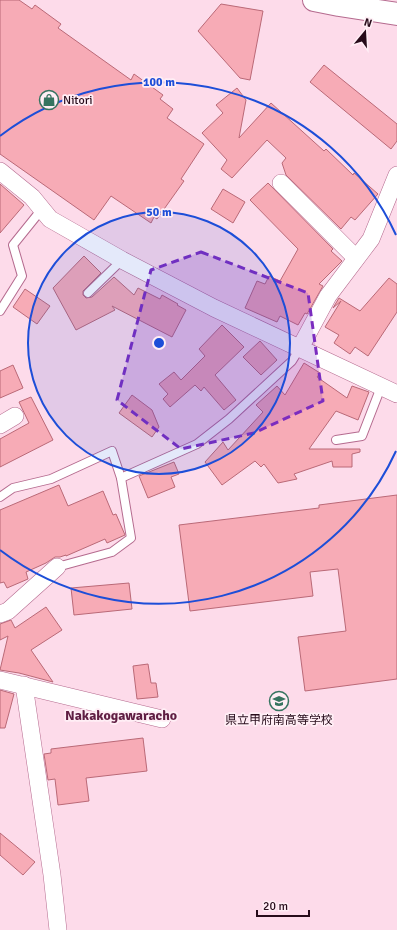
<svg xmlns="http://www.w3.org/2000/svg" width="397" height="930" font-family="Signika,'Noto Sans JP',sans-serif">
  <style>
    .building { fill: #f7abb6; stroke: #ba6977 }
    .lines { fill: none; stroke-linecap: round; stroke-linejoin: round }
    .lane-casing { stroke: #b56b8f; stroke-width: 10 }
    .street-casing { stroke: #b56b8f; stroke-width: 18 }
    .highway-casing { stroke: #b56b8f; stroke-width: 24 }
    .lane { stroke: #fff; stroke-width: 8 }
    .street { stroke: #fff; stroke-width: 17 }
    .highway { stroke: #fff; stroke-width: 22 }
    .marked { fill: #7b2cbf; fill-opacity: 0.2; stroke: #7b2cbf; stroke-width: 3; stroke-dasharray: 8 5; stroke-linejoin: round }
    .ring { fill: none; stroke: #1d4ed8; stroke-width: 2 }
    .labels { text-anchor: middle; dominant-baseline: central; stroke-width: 3.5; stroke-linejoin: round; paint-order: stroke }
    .poi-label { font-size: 12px; fill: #270b1a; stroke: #ffeef5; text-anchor: start }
    .quarter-label { font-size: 14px; font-weight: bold; fill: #601e43; stroke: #ffeef5 }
    .centre { fill: #1d4ed8; stroke: #ffeef5; stroke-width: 2 }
    .ring-label { font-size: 12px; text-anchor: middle; font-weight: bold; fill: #1d4ed8; stroke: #ffeef5; stroke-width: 3.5; stroke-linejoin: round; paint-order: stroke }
  </style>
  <rect width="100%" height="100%" fill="#fddbea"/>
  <g class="building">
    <path d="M 0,0 L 19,0 L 32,9 L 35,5 L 61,24 L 58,28 L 131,80 L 134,74 L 163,95 L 160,99 L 173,109 L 167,118 L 204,144 L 181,179 L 184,181 L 157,219 L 154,217 L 151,223 L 111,196 L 94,220 L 0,154 Z"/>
    <path d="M 221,4 L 263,11 L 250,80 L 240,78 L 198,31 Z"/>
    <path d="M 324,65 L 397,124 L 397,141 L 391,149 L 310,82 Z"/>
    <path d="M 237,88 L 246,100 L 239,138 L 271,103 L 324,151 L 326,149 L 353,175 L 354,173 L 378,194 L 355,220 L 351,217 L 341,229 L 286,175 L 282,163 L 286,158 L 267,140 L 232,178 L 221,169 L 227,160 L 202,133 L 223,113 L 216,105 Z"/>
    <path d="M 268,183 L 333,249 L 331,251 L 342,261 L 319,284 L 323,286 L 307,314 L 305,313 L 298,325 L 280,316 L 277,322 L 245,308 L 257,281 L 265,284 L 269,276 L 280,281 L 298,249 L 250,200 Z"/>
    <path d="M 0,184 L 24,205 L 0,233 Z"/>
    <path d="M 223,189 L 245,202 L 233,223 L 211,209 Z"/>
    <path d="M 84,256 L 101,273 L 83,291 L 83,295 L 86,298 L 92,297 L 114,277 L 134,295 L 138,288 L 160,299 L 162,295 L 178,304 L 177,305 L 186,310 L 172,337 L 112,306 L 115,310 L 76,330 L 53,288 Z"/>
    <path d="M 389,278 L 397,284 L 397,312 L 368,356 L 355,347 L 350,354 L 334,343 L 339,335 L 325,327 L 341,301 L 333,308 L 339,298 L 360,311 Z"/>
    <path d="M 25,289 L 50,306 L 37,324 L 13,307 Z"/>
    <path d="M 222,325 L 244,347 L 215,375 L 236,400 L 224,410 L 204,387 L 201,391 L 195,385 L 170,407 L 163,399 L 168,394 L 159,384 L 174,372 L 181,380 L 205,356 L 199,349 Z"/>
    <path d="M 260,341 L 277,360 L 261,375 L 243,357 Z"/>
    <path d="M 304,363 L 320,373 L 317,377 L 347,398 L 352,386 L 369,392 L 358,420 L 336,411 L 309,449 L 360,449 L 360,452 L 352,454 L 352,467 L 333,467 L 332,461 L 294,474 L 297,479 L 278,483 L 264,464 L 261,467 L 255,461 L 222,485 L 205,462 L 223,442 L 228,450 L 263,412 L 256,405 L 277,386 L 285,395 Z"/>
    <path d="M 13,365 L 23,388 L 0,398 L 0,371 Z"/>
    <path d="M 132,395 L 152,410 L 159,427 L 152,437 L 119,413 Z"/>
    <path d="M 31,397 L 53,440 L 0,467 L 0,439 L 29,423 L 19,402 Z"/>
    <path d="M 174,462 L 179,474 L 171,477 L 175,487 L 148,498 L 139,476 Z"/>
    <path d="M 59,485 L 68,506 L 103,491 L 113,515 L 116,514 L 125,535 L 107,543 L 105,539 L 66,556 L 66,555 L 60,557 L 55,557 L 46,563 L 26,572 L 28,579 L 7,588 L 4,582 L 0,583 L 0,510 Z"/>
    <path d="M 397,495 L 397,679 L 305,691 L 298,637 L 346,631 L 338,569 L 310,572 L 313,596 L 190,611 L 179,525 L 319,508 L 319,505 Z"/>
    <path d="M 129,583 L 132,609 L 74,615 L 71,588 Z"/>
    <path d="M 46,607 L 62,630 L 31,650 L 53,682 L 19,673 L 0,670 L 8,636 L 0,640 L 0,624 L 11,620 L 15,628 Z"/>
    <path d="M 148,664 L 151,683 L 156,683 L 158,697 L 137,699 L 133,666 Z"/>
    <path d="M 0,690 L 14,694 L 5,728 L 0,728 Z"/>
    <path d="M 143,738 L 147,771 L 86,778 L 89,801 L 58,805 L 55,779 L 48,780 L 44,754 L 51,753 L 51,749 Z"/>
    <path d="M 0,833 L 35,862 L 23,875 L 0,855 Z"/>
  </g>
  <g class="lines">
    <g class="lane-casing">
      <g id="lane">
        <path d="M 88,293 L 122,260"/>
        <path d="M 0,311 L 22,276 L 13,245 L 42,209"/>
        <path d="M 336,440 L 362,436 L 381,387"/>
        <path d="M 0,497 L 13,488 L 51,479 L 112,451 L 121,478 L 197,444 L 229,419 L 292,361 L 300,348"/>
        <path d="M 57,567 L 112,552 L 131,538 L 121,478"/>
      </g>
    </g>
    <g class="street-casing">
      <g id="street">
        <path d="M 0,171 L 32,197 L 50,219 L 122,260 L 214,308 L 397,394"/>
        <path d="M 281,183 L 356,258"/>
        <path d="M 300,348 L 328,296 L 371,239 L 397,175"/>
        <path d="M 0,425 L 15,416"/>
        <path d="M 0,614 L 8,611 L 57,567"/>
        <path d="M 0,680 L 162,719"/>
        <path d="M 24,685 L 52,875 L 58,930"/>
      </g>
    </g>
    <g class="highway-casing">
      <path id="highway" d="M 314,0 L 339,5 L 397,14"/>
    </g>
    <use href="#lane" class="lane"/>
    <use href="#street" class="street"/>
    <use href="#highway" class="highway"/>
  </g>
  <path class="marked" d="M 201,252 L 308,293 L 323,401 L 254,433 L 181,449 L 117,400 L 151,270 Z"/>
  <circle cx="159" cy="343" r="131" fill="#1d4ed8" fill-opacity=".12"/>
  <g class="ring">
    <circle cx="159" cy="343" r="131"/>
    <path d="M396 451A261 261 0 0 1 0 550M0 136A261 261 0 0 1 396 235"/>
  </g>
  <defs>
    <g id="shop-ring" transform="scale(1)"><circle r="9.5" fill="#ffeef5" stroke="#367460" stroke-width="1.5"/><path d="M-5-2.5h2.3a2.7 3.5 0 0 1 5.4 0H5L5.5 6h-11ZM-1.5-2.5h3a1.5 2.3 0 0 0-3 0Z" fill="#367460"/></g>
    <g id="school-ring" transform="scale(1)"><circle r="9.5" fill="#ffeef5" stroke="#367460" stroke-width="1.5"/><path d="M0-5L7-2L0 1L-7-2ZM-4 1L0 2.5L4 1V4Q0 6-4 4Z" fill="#367460"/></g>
  </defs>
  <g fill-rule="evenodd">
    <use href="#shop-ring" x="49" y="100"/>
    <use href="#school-ring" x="279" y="701"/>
  </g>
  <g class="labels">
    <g class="poi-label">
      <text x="63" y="100">Nitori</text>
      <text x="279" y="720" text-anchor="middle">県立甲府南高等学校</text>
    </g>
    <g class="quarter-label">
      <text x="121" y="715">Nakakogawaracho</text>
    </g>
  </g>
  <circle cx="159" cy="343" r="6" class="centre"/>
  <g class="ring-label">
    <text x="159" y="86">100 m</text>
    <text x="159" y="216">50 m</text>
  </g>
  <g transform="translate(365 32) rotate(18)" stroke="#ffeef5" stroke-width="3" paint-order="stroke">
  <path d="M0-3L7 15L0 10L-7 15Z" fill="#270b1a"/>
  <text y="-6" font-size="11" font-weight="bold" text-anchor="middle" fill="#270b1a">N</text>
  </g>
  <path d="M257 910v6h52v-6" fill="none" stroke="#270b1a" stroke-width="2"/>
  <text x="263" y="910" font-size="12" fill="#270b1a" stroke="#ffeef5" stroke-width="3" paint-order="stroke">20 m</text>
</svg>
